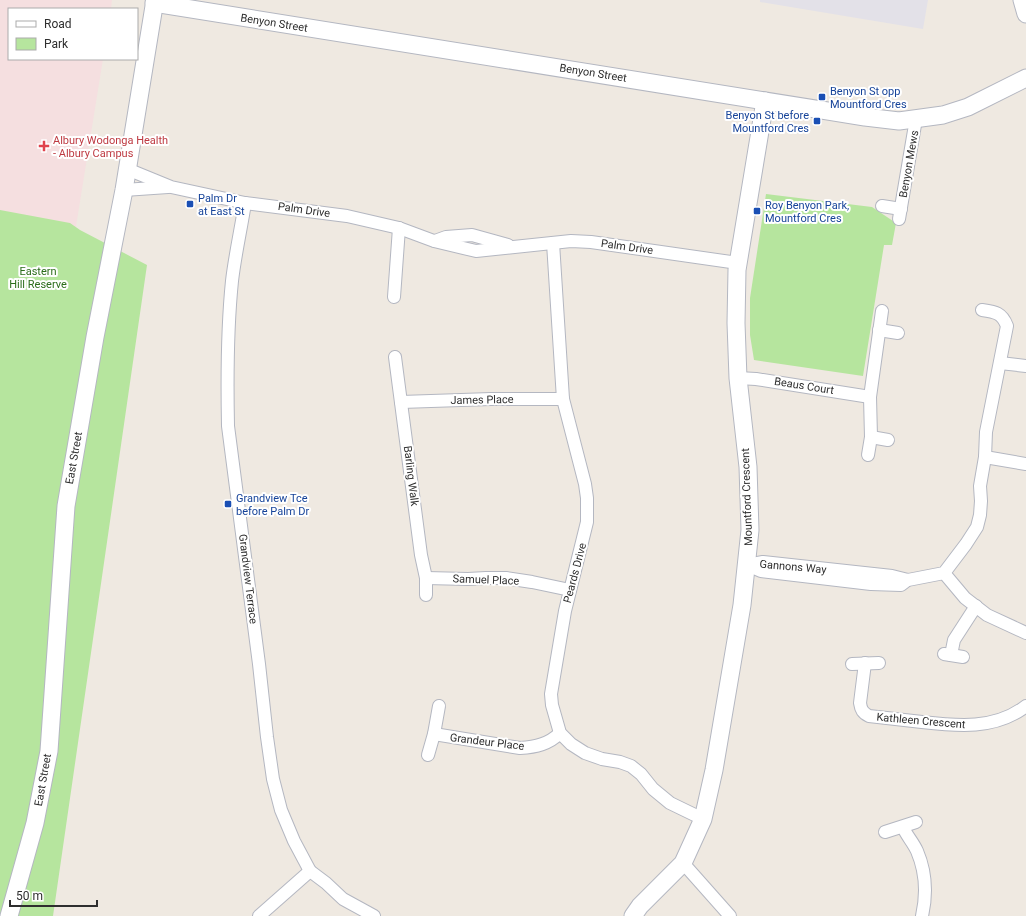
<svg xmlns="http://www.w3.org/2000/svg" width="1026" height="916" font-family="Roboto,sans-serif">
  <style>
    .industrial { fill: #e3e1e8 }
    .medical { fill: #f5dfe0 }
    .green { fill: #b6e59e }
    .lines { fill: none; stroke-linecap: round; stroke-linejoin: round }
    .street-casing { stroke: #b4b7c1; stroke-width: 14 }
    .secondary-casing { stroke: #b4b7c1; stroke-width: 19 }
    .street { stroke: #fff; stroke-width: 12 }
    .secondary { stroke: #fff; stroke-width: 17 }
    .transit-dot { fill: #1a4fb4; stroke: #fff; stroke-width: 1.5 }
    .health-dot { fill: #e0444e; stroke: #fff; stroke-width: 1.5 }
    .labels { text-anchor: middle; dominant-baseline: central; stroke-width: 4; stroke-linejoin: round; paint-order: stroke }
    .street-label { font-size: 11px; fill: #2e2e2e; stroke: #fff }
    .transit-label { font-size: 11px; fill: #164399; stroke: #fff; text-anchor: start }
    .health-label { font-size: 11px; fill: #be3a42; stroke: #fff; text-anchor: start }
    .park-label { font-size: 11px; fill: #2c6e1b; stroke: #fff }
  </style>
  <rect width="100%" height="100%" fill="#efe9e1"/>
  <path class="industrial" d="M 760,0 L 928,0 L 923,29 L 760,2 Z"/>
  <path class="medical" d="M 0,0 L 112,0 L 111,9 L 9,9 L 9,59 L 103,59 L 73,245 L 0,233 Z"/>
  <g class="green">
    <path d="M 766,194 L 872,207 L 896,223 L 892,245 L 884,245 L 863,376 L 754,360 L 750,335 L 750,298 Z"/>
    <path d="M 0,210 L 70,223 L 80,230 L 147,265 L 53,916 L 0,916 Z"/>
  </g>
  <g class="lines">
    <g class="street-casing">
      <g id="street">
        <path d="M 127,169 L 171,187 L 245,203 L 347,216 L 399,228 L 434,241 L 476,251 L 571,241 L 591,242 L 738,263"/>
        <path d="M 124,190 L 168,187"/>
        <path d="M 245,203 C 241,229 235,255 232,281 C 227,330 227,378 228,426 L 259,664 L 267,737 L 273,779 L 281,810 L 294,841 L 310,871 L 326,883 L 343,899 L 374,916"/>
        <path d="M 882,206 L 901,209"/>
        <path d="M 899,219 L 916,119"/>
        <path d="M 435,241 L 446,237 L 472,235 L 508,245"/>
        <path d="M 553,243 L 563,399 L 585,484 L 587,498 L 587,522 L 565,611 L 551,694 L 552,705 L 560,733 L 571,744 L 585,753 L 602,759 L 620,762 L 631,766 L 641,774 L 653,789 L 670,803 L 703,819"/>
        <path d="M 394,297 L 399,228"/>
        <path d="M 879,330 L 898,333"/>
        <path d="M 395,357 L 421,555 L 426,578 L 426,595"/>
        <path d="M 1000,363 L 1026,366"/>
        <path d="M 738,378 L 756,379 L 870,397"/>
        <path d="M 401,402 L 491,399 L 563,399"/>
        <path d="M 871,437 L 888,440"/>
        <path d="M 868,455 L 871,437 L 870,397 L 882,311"/>
        <path d="M 985,457 L 1026,464"/>
        <path d="M 747,565 L 763,562 L 892,576 L 908,580 L 944,573 L 966,544 L 977,527 L 980,515 L 981,501 L 980,486 L 985,457 L 986,432 L 1007,326 C 1002,313 996,312 982,310"/>
        <path d="M 747,565 L 761,571 L 871,584 L 901,585 L 905,582"/>
        <path d="M 944,573 L 965,598 L 987,615 L 1026,633"/>
        <path d="M 426,578 L 468,579 L 486,578 L 506,578 L 532,582 L 570,590"/>
        <path d="M 944,654 L 963,657"/>
        <path d="M 951,655 L 954,640 L 976,606"/>
        <path d="M 865,663 L 860,703 C 861,710 863,713 869,716 C 887,718 904,720 922,722 C 957,726 995,730 1026,706"/>
        <path d="M 852,664 L 879,663"/>
        <path d="M 434,734 L 520,748 C 536,747 549,744 560,733"/>
        <path d="M 428,755 L 434,734 L 439,706"/>
        <path d="M 903,827 C 906,835 913,842 917,851 C 926,872 927,894 922,916"/>
        <path d="M 885,832 L 916,822"/>
        <path d="M 683,863 L 730,916"/>
        <path d="M 259,916 L 310,871"/>
      </g>
    </g>
    <g class="secondary-casing">
      <g id="secondary">
        <path d="M 1022,0 L 1026,14"/>
        <path d="M 154,3 L 865,117 L 899,121 L 943,115 L 968,107 L 1026,78"/>
        <path d="M 9,916 L 35,823 L 49,751 L 66,506 L 95,337 L 124,190 L 155,0"/>
        <path d="M 633,916 L 640,906 L 683,863 L 703,819 L 714,770 L 742,605 L 750,530 L 748,467 L 738,378 L 736,323 L 737,270 L 765,101"/>
      </g>
    </g>
    <use href="#street" class="street"/>
    <use href="#secondary" class="secondary"/>
  </g>
  <g class="transit-dot">
    <rect x="818" y="93" width="8" height="8" rx="2"/>
    <rect x="813" y="117" width="8" height="8" rx="2"/>
    <rect x="186" y="200" width="8" height="8" rx="2"/>
    <rect x="753" y="207" width="8" height="8" rx="2"/>
    <rect x="224" y="500" width="8" height="8" rx="2"/>
  </g>
  <path class="health-dot" d="M42 140h4v4h4v4h-4v4h-4v-4h-4v-4h4z"/>
  <g class="labels">
    <g class="street-label">
      <text transform="translate(274 23) rotate(9)">Benyon Street</text>
      <text transform="translate(593 73) rotate(9)">Benyon Street</text>
      <text transform="translate(909 164) rotate(-80)">Benyon Mews</text>
      <text transform="translate(304 210) rotate(8)">Palm Drive</text>
      <text transform="translate(627 247) rotate(8)">Palm Drive</text>
      <text transform="translate(804 386) rotate(9)">Beaus Court</text>
      <text transform="translate(482 400) rotate(-1)">James Place</text>
      <text transform="translate(74 458) rotate(-80)">East Street</text>
      <text transform="translate(411 476) rotate(83)">Barling Walk</text>
      <text transform="translate(747 497) rotate(-92)">Mountford Crescent</text>
      <text transform="translate(793 567) rotate(5)">Gannons Way</text>
      <text transform="translate(575 573) rotate(-75)">Peards Drive</text>
      <text transform="translate(248 579) rotate(83)">Grandview Terrace</text>
      <text transform="translate(486 580) rotate(2)">Samuel Place</text>
      <text transform="translate(921 721) rotate(5)">Kathleen Crescent</text>
      <text transform="translate(487 742) rotate(7)">Grandeur Place</text>
      <text transform="translate(43 780) rotate(-80)">East Street</text>
    </g>
    <g class="transit-label">
      <text x="830" y="91">Benyon St opp<tspan x="830" dy="13">Mountford Cres</tspan></text>
      <text x="809" y="115" text-anchor="end">Benyon St before<tspan x="809" dy="13">Mountford Cres</tspan></text>
      <text x="198" y="198">Palm Dr<tspan x="198" dy="13">at East St</tspan></text>
      <text x="765" y="205">Roy Benyon Park,<tspan x="765" dy="13">Mountford Cres</tspan></text>
      <text x="236" y="498">Grandview Tce<tspan x="236" dy="13">before Palm Dr</tspan></text>
    </g>
    <g class="health-label">
      <text x="53" y="140">Albury Wodonga Health<tspan x="53" dy="13">- Albury Campus</tspan></text>
    </g>
    <g class="park-label">
      <text x="38" y="271">Eastern<tspan x="38" dy="13">Hill Reserve</tspan></text>
    </g>
  </g>
  <rect x="8" y="8" width="130" height="52" fill="#ffffff" stroke="#ababab"/>
  <rect x="16" y="21" width="20" height="6" fill="#ffffff" stroke="#ababab"/>
  <text x="44" y="28" font-size="12" fill="#2e2e2e">Road</text>
  <rect x="16" y="38" width="20" height="12" fill="#b6e59e" stroke="#ababab"/>
  <text x="44" y="48" font-size="12" fill="#2e2e2e">Park</text>
  <path d="M10 900v6h87v-6" fill="none" stroke="#2e2e2e" stroke-width="2"/>
  <text x="16" y="900" font-size="12" fill="#2e2e2e" stroke="#ffffff" stroke-width="3" paint-order="stroke">50 m</text>
</svg>
